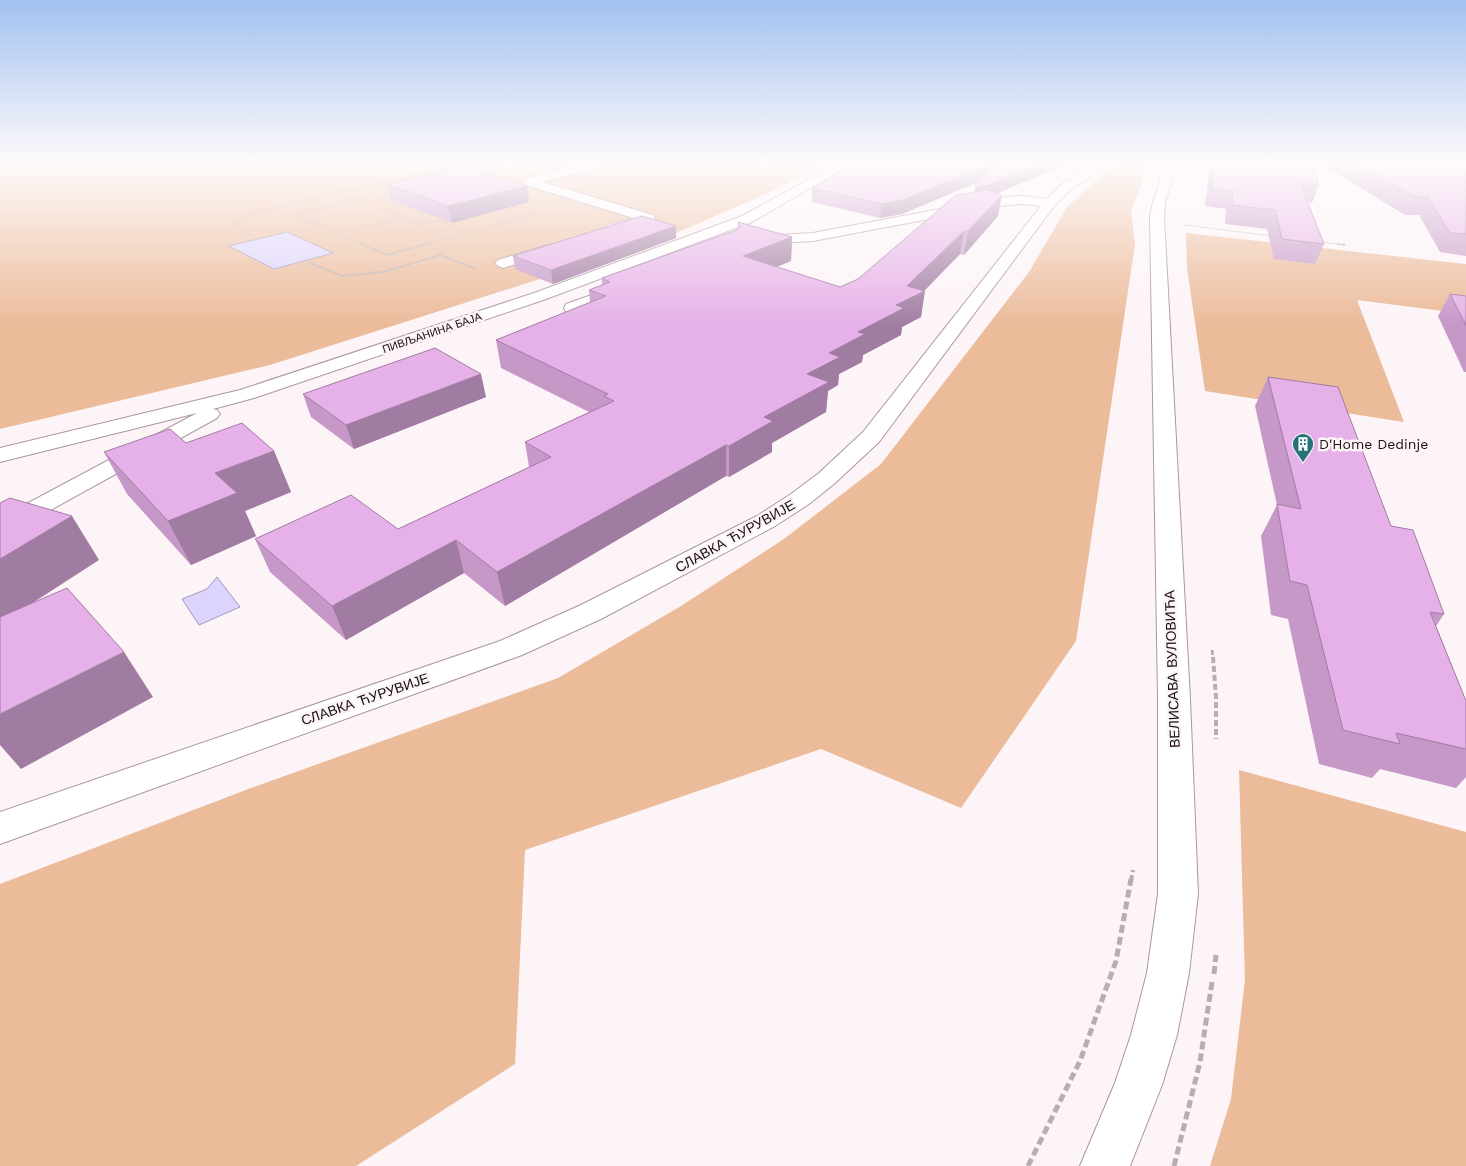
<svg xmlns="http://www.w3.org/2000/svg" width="1466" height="1166" font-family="'Work Sans',sans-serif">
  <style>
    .green { fill: #ebbb9a }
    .water { fill: #ddd4fd; stroke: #a199b6 }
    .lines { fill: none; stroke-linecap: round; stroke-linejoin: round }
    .minor-casing { stroke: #ac969d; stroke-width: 2 }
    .path-far4 { stroke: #b7aeb1; stroke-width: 1; stroke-dasharray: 2.5 1; stroke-linecap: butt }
    .path-far3 { stroke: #b7aeb1; stroke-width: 2; stroke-dasharray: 3 1; stroke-linecap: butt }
    .path-far2 { stroke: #b7aeb1; stroke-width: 3; stroke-dasharray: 5 2.5; stroke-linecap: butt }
    .path-far1 { stroke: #b7aeb1; stroke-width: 4; stroke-dasharray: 6 3; stroke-linecap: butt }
    .path { stroke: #b7aeb1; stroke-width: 5; stroke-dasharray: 8 4; stroke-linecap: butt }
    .minor { fill: #fff; fill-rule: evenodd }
    .wall { fill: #c698c8 }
    .shaded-wall { fill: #a17ca2 }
    .building { fill: #e6b1e8; stroke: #a17ca2 }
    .labels { text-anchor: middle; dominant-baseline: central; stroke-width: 5; stroke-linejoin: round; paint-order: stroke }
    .far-street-label { font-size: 11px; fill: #160f11; stroke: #fdf4f7 }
    .poi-label { font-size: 14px; fill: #160f11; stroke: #fdf4f7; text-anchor: start }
    .street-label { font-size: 14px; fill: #160f11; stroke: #fdf4f7 }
  </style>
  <rect width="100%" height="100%" fill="#fdf4f7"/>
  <g class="green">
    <path d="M 0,163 L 827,163 L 768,193 L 669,236 L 540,279 L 270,365 L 0,429 Z"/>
    <path d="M 1122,163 L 1151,163 L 1145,167 L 1146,172 L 1131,211 L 1135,244 L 1076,641 L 961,808 L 821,749 L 525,850 L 515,1064 L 356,1166 L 0,1166 L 0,884 L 251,788 L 558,678 L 681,606 L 784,539 L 881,464 L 1029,272 L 1067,207 L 1104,174 Z"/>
    <path d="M 1186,233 L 1466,264 L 1466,314 L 1357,300 L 1404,422 L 1205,391 L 1187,268 Z"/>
    <path d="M 1239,770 L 1466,832 L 1466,1166 L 1210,1166 L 1231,1099 L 1245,980 Z"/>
  </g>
  <g class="water">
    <path d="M 287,232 L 333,253 L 274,269 L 229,246 Z"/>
    <path d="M 217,577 L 240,607 L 199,625 L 182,599 L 207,589 Z"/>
  </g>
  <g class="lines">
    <g class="minor-casing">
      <g id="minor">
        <path d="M 589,163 L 608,163 L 607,165 L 542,182 L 653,215 L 655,218 L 653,221 L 613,232 L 608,231 L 606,228 L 608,225 L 634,218 L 525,185 L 523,182 L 525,179 Z"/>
        <path d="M 839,163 L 853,163 L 752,222 L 546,299 L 254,398 L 213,409 L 217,410 L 220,414 L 217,418 L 9,533 L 0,536 L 0,518 L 197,413 L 0,462 L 0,448 L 240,390 L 534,293 L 742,216 Z"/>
        <path d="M 1101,163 L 1115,163 L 1072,188 L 1054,206 L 879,442 L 835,483 L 809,504 L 775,526 L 601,619 L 522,655 L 0,844 L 0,812 L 500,641 L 581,605 L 757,516 L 791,494 L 819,473 L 863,432 L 1041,206 L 1022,204 L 998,206 L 813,241 L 777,243 L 751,238 L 749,235 L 751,232 L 756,231 L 777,235 L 813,233 L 998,198 L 1022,196 L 1047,199 L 1064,182 Z"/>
        <path d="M 1166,163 L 1177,163 L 1165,202 L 1164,217 L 1190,699 L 1198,894 L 1189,973 L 1177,1035 L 1162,1085 L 1130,1166 L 1080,1166 L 1115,1083 L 1131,1035 L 1147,973 L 1158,894 L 1158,699 L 1150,217 L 1153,202 Z"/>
        <path d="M 548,245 L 553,246 L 555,249 L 553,252 L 503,268 L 498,266 L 495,263 L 498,260 Z"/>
        <path d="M 625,283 L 631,285 L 633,288 L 631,291 L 572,313 L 566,312 L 564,308 L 566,304 Z"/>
      </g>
    </g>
    <g class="path-far4">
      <path d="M 475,172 L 489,168"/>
      <path d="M 336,194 L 353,201"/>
      <path d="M 375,196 L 399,205"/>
      <path d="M 401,206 L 382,211 L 420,225 L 438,220 L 469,232"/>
      <path d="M 1185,225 L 1273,236"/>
      <path d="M 339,234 L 400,218"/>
      <path d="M 255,236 L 235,225 L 256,212 L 469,163"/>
      <path d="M 1322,242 L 1345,245"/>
      <path d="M 365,245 L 295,215 L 393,191"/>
      <path d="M 422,245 L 538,213"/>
    </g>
    <g class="path-far3">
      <path d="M 362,244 L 387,255 L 426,244"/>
      <path d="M 1338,244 L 1345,245"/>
      <path d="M 308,262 L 342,276 L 383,272 L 440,255 L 476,269"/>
    </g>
    <path class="path-far2" d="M 1212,650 L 1213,658"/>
    <g class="path-far1">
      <path d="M 1213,657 L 1216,697 L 1216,739"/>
      <path d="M 1131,881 L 1133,870"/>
    </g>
    <g class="path">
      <path d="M 1214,974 L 1216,955"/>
      <path d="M 1028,1166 L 1080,1061 L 1116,961 L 1131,879"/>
      <path d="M 1174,1166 L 1200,1062 L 1212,982"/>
    </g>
    <use href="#minor" class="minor"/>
  </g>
  <g class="wall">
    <path d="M 1069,163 L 998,193 L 998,216 L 964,255 L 960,254 L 924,291 L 921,317 L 902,327 L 901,335 L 863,355 L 862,362 L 839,374 L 838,385 L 828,391 L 826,412 L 772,443 L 772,452 L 729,477 L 726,476 L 505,606 L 464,573 L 346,640 L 270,572 L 255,539 L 398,529 L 529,467 L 525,442 L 589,412 L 501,368 L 496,340 L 590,302 L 589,290 L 602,285 L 602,278 L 737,230 L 738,227 L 738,222 L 792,237 L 791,261 L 776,267 L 840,287 L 858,279 L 974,192 L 975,185 L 978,182 L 902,214 L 880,218 L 812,202 L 812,188 Z"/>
    <path d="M 1210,163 L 1313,163 L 1319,185 L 1312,203 L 1308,202 L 1324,244 L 1315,264 L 1274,259 L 1267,229 L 1225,224 L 1226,209 L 1205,206 Z"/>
    <path d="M 1320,163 L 1466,163 L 1466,256 L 1440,252 L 1419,215 L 1405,215 Z"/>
    <path d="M 387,184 L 527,186 L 529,202 L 452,223 L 391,200 Z"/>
    <path d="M 676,226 L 676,238 L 553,284 L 515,269 L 513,256 Z"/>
    <path d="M 1450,294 L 1466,296 L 1466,372 L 1464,372 L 1438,316 Z"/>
    <path d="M 1268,377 L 1391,526 L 1444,614 L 1436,626 L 1466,701 L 1466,777 L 1456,788 L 1380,769 L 1372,778 L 1319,764 L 1288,619 L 1271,615 L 1261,536 L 1277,505 L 1255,406 Z"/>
    <path d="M 303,394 L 486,397 L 354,449 L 311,417 Z"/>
    <path d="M 186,443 L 274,451 L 291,492 L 245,511 L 256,536 L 191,565 L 127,494 L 104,452 Z"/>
  </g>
  <g class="shaded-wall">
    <path d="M 994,163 L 1004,163 L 1002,172 L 902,214 L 880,218 L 882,204 Z"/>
    <path d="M 1041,163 L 1069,163 L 986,198 L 974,201 L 976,187 Z"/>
    <path d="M 527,186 L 529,202 L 452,223 L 448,206 Z"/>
    <path d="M 1002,195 L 998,216 L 964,255 L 968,231 Z"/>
    <path d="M 676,226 L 676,238 L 553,284 L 551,270 Z"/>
    <path d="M 964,231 L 960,254 L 922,293 L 925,291 L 921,317 L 902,327 L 901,335 L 863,355 L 862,362 L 839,374 L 838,385 L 828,391 L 826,412 L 772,443 L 772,452 L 729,477 L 729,446 L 764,417 L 829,353 L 896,305 L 907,286 Z"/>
    <path d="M 792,237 L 791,261 L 743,281 L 743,256 Z"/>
    <path d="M 481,374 L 486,397 L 354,449 L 346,425 Z"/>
    <path d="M 726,445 L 726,476 L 505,606 L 497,572 Z"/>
    <path d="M 274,451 L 291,492 L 245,511 L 256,536 L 191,565 L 168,521 L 215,473 Z"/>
    <path d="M 72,516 L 99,560 L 0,624 L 0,559 Z"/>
    <path d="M 456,540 L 464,573 L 346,640 L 332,606 Z"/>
    <path d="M 124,652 L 153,697 L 21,769 L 0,745 L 0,714 Z"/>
  </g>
  <g class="building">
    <path d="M 855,163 L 994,163 L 903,200 L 882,204 L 812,188 Z"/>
    <path d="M 1000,163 L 1041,163 L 989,185 L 976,187 L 975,185 Z"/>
    <path d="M 1214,163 L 1313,163 L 1319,185 L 1300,183 L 1324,244 L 1282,239 L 1275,210 L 1232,205 L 1233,191 L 1212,189 Z"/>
    <path d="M 1355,163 L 1466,163 L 1466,234 L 1450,233 L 1428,197 L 1414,196 Z"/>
    <path d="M 464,167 L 527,186 L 448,206 L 387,184 Z"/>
    <path d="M 987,190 L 1002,195 L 968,231 L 964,231 L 907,286 L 925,291 L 896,305 L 904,308 L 858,332 L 865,334 L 829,353 L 840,357 L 807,374 L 829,382 L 764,417 L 773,421 L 729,446 L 726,445 L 497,572 L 456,540 L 332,606 L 255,539 L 351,495 L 398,529 L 551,457 L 525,442 L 614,401 L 604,396 L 608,394 L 496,340 L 606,296 L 589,290 L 610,282 L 602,278 L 737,230 L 740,226 L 738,222 L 792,237 L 743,256 L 840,287 L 858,279 L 956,195 Z"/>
    <path d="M 642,216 L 676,226 L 551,270 L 513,256 Z"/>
    <path d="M 1450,294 L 1466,296 L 1466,325 Z"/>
    <path d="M 435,348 L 481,374 L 346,425 L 303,394 Z"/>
    <path d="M 1268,377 L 1338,387 L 1391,526 L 1413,530 L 1444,614 L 1430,612 L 1466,701 L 1466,749 L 1396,733 L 1400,744 L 1343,730 L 1307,585 L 1290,581 L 1277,504 L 1301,509 Z"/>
    <path d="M 242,423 L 274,451 L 215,473 L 237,493 L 168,521 L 104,452 L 170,429 L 186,443 Z"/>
    <path d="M 10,498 L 72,516 L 0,559 L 0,503 Z"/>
    <path d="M 67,588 L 124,652 L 0,714 L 0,617 Z"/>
  </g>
  <linearGradient id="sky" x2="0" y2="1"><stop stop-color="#a3c1f0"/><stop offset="0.5" stop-color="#fefafb"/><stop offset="1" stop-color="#fefafb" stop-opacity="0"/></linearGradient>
  <rect width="1466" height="326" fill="url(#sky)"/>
  <defs>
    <g id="building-pin" transform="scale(1.125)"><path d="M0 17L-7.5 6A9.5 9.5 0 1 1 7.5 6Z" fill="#267077" stroke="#fdf4f7"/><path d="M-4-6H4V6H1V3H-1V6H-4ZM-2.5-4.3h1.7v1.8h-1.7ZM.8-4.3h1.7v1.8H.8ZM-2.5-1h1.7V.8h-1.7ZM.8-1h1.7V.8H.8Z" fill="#fff"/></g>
  </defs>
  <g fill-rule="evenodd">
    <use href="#building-pin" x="1303" y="444"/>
  </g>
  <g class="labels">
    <g class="far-street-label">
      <text transform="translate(432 333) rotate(-19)">ПИВЉАНИНА БАЈА</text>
    </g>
    <g class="poi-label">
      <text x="1319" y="444">D'Home Dedinje</text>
    </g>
    <g class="street-label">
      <text transform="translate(735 536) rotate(-29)">СЛАВКА ЋУРУВИЈЕ</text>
      <text transform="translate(1172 669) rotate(-92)">ВЕЛИСАВА ВУЛОВИЋА</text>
      <text transform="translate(365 699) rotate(-19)">СЛАВКА ЋУРУВИЈЕ</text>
    </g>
  </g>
</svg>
